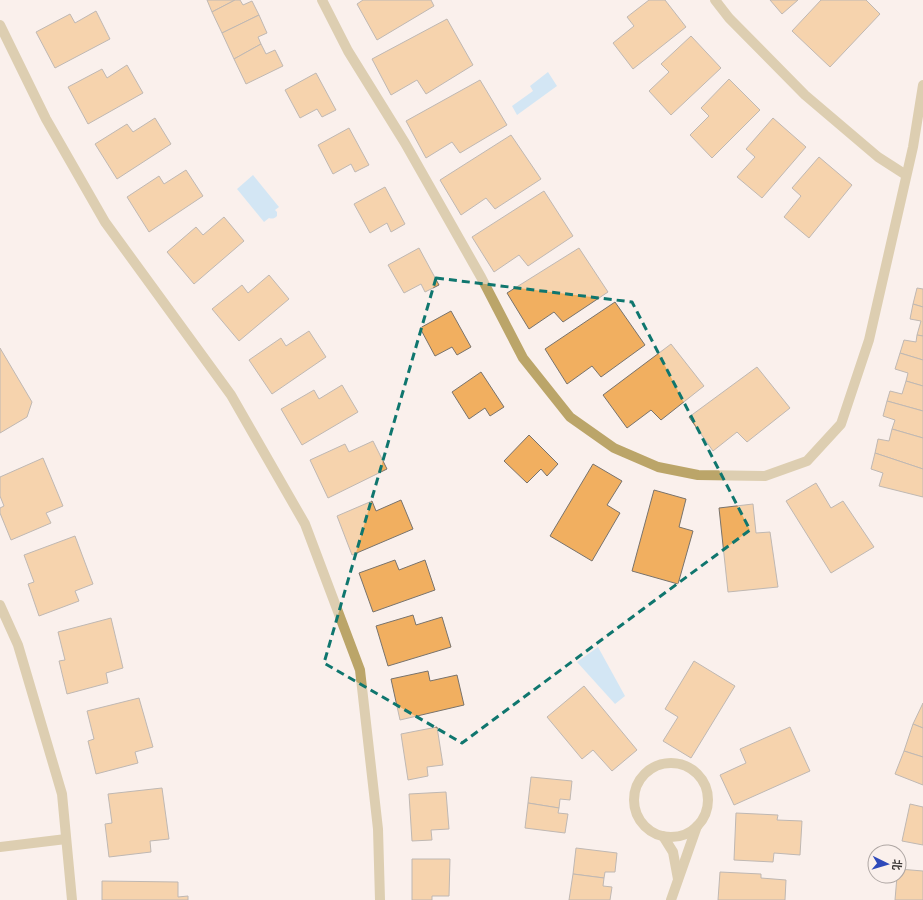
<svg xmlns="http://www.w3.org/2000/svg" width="923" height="900" font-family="'Roboto Condensed','Noto Sans SC',sans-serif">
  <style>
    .water { fill: #a5dafd }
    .building { fill: #f1af60; stroke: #79736c }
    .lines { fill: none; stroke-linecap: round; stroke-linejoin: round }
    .street { stroke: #bba569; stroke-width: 10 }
    .marked { fill: none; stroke: #0f766e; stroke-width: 3; stroke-dasharray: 8 5; stroke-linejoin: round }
  </style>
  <rect width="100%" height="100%" fill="#faf0ec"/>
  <g class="water">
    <path d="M 548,72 L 557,86 L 517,115 L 512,106 L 533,91 L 530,86 Z"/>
    <path d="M 253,175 L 279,207 L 275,210 L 277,212 L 277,216 C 274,219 272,219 269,218 L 264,222 L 237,189 Z"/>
    <path d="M 598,647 L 625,696 L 615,704 L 577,662 Z"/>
  </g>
  <g class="building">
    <path d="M 207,0 L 235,0 L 212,12 Z"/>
    <path d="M 235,0 L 240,0 L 243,5 L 252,1 L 259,15 L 222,33 L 212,12 Z"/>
    <path d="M 363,0 L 431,0 L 434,6 L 377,40 L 357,4 Z"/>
    <path d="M 649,0 L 665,0 L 686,27 L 633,69 L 613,43 L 634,26 L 627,17 Z"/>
    <path d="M 770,0 L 798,0 L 782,14 Z"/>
    <path d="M 821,0 L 866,0 L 880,14 L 830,67 L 792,31 Z"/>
    <path d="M 96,11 L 110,39 L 55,68 L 36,32 L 70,14 L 75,23 Z"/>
    <path d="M 259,15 L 267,33 L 258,37 L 261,44 L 234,59 L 222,33 Z"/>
    <path d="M 447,19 L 473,65 L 426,94 L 417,80 L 391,95 L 372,59 Z"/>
    <path d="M 691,36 L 721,68 L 671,115 L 649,91 L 669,72 L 661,64 Z"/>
    <path d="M 261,44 L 266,54 L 275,50 L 283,66 L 246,84 L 234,59 Z"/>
    <path d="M 127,65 L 143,93 L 88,124 L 68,87 L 102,69 L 107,78 Z"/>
    <path d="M 316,73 L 336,110 L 322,117 L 317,109 L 300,118 L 285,90 Z"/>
    <path d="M 729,79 L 760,110 L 712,158 L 690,135 L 709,116 L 701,108 Z"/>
    <path d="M 480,80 L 507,125 L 460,153 L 452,142 L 426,158 L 406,121 Z"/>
    <path d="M 155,118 L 171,144 L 117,179 L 95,144 L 127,124 L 133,132 Z"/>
    <path d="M 773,118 L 806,147 L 762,198 L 737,177 L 755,157 L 746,149 Z"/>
    <path d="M 349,128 L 369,165 L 355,172 L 351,164 L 333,174 L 318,145 Z"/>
    <path d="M 511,135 L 541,179 L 495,209 L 486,198 L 461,215 L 440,180 Z"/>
    <path d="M 819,157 L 852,185 L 809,238 L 784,217 L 801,196 L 792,188 Z"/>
    <path d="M 186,170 L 203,196 L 149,232 L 127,197 L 159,176 L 164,184 Z"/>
    <path d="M 385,187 L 405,224 L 391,232 L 387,223 L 370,233 L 354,204 Z"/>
    <path d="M 544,191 L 573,236 L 528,266 L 519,255 L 494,272 L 472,237 Z"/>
    <path d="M 224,217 L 244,241 L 194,284 L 167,252 L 196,227 L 203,235 Z"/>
    <path d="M 419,248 L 439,285 L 425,292 L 421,284 L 404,293 L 388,265 Z"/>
    <path d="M 579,248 L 608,292 L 563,322 L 554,312 L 529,329 L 507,293 Z"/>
    <path d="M 269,275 L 289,299 L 239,341 L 212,309 L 242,285 L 248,293 Z"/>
    <path d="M 917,288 L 923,289 L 923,307 L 913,304 Z"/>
    <path d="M 615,302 L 645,345 L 601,377 L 592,366 L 567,384 L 545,349 Z"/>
    <path d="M 913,304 L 923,307 L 923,336 L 917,335 L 921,321 L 910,319 Z"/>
    <path d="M 451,311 L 471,347 L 457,355 L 452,347 L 435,356 L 420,328 Z"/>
    <path d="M 309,331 L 326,357 L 272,394 L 249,360 L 281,338 L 286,346 Z"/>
    <path d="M 917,335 L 923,336 L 923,360 L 900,353 L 904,340 L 916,342 Z"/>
    <path d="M 671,344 L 704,386 L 661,420 L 651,410 L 627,428 L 603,395 Z"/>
    <path d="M 0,348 L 32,402 L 27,417 L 0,433 Z"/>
    <path d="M 900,353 L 923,360 L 923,386 L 906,381 L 908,373 L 895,369 Z"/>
    <path d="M 757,367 L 790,408 L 747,442 L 737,432 L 713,451 L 689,417 Z"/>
    <path d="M 481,372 L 504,407 L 490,416 L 485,408 L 469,419 L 452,392 Z"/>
    <path d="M 906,381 L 923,386 L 923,411 L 887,401 L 890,391 L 902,394 Z"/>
    <path d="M 342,385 L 358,412 L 302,445 L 281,409 L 314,390 L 319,399 Z"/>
    <path d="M 887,401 L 923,411 L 923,438 L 892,429 L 895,420 L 883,416 Z"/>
    <path d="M 892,429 L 923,438 L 923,469 L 875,453 L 878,439 L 889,441 Z"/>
    <path d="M 529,435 L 558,464 L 547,476 L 541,469 L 527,483 L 504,461 Z"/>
    <path d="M 373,441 L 387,469 L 328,498 L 310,460 L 345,444 L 349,452 Z"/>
    <path d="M 875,453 L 923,469 L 923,497 L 879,486 L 883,473 L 871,469 Z"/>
    <path d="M 43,458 L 63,506 L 46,513 L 51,523 L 11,540 L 0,513 L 0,508 L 4,506 L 0,496 L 0,477 Z"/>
    <path d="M 593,464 L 622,481 L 607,505 L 620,513 L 592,561 L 550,536 Z"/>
    <path d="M 816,483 L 831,508 L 843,501 L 874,547 L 831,573 L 786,501 Z"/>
    <path d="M 654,490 L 686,499 L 679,527 L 693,531 L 678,584 L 632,571 Z"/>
    <path d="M 401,500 L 413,529 L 352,555 L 337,516 L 372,501 L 376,511 Z"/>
    <path d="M 753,504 L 756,533 L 770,532 L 778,587 L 728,592 L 719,508 Z"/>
    <path d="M 75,536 L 93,584 L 75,591 L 79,601 L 39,616 L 28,584 L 34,582 L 24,555 Z"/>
    <path d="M 395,560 L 399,570 L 425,560 L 435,590 L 373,612 L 359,573 Z"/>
    <path d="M 413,615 L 416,625 L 442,617 L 451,647 L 388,666 L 376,626 Z"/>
    <path d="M 111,618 L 123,668 L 106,673 L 108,683 L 67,694 L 59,661 L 65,660 L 58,632 Z"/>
    <path d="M 694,661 L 735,686 L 691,758 L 663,741 L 678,717 L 665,709 Z"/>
    <path d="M 428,671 L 430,681 L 457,675 L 464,705 L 400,720 L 391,679 Z"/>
    <path d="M 584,686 L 637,750 L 612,771 L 593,750 L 582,759 L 547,717 Z"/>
    <path d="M 139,698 L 153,747 L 135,752 L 138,763 L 96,774 L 88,741 L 94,739 L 87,711 Z"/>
    <path d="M 923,703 L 923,728 L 913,724 Z"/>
    <path d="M 913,724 L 923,728 L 923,757 L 904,751 Z"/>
    <path d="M 437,727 L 443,765 L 427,767 L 428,776 L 408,780 L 401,734 Z"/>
    <path d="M 790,727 L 810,771 L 734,805 L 720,775 L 746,763 L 740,749 Z"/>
    <path d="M 904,751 L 923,757 L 923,785 L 895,774 Z"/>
    <path d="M 531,777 L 572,781 L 570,800 L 560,799 L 559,808 L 528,803 Z"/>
    <path d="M 162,788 L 169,839 L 150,841 L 151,852 L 109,857 L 105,824 L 112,823 L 108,794 Z"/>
    <path d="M 446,792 L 449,829 L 431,830 L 432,840 L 412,841 L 409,794 Z"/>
    <path d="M 528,803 L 559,808 L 558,813 L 568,814 L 565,833 L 525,828 Z"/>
    <path d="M 910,804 L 923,807 L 923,845 L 902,841 Z"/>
    <path d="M 736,813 L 778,815 L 777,820 L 802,821 L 800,855 L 774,853 L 773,862 L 734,860 Z"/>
    <path d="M 576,848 L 617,853 L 615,872 L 605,872 L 604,878 L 573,874 Z"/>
    <path d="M 412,859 L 450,859 L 449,896 L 432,896 L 432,900 L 412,900 Z"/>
    <path d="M 899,869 L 923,871 L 923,900 L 895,900 L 897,876 L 899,876 Z"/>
    <path d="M 720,872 L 761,874 L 761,878 L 786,880 L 785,900 L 718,900 Z"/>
    <path d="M 573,874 L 604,878 L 603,886 L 612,887 L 610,900 L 569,900 Z"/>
    <path d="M 102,881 L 178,882 L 178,897 L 188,896 L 188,900 L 102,900 Z"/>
  </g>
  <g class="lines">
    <g class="street">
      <path d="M 322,0 L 348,51 L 405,143 L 481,277 L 523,358 L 570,417 L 614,448 L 658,467 L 698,475 L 765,476 L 807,461 L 841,424 L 869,340 L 913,147 L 923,85"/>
      <path d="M 715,0 L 729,18 L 805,95 L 878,157 L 906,175"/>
      <path d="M 0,25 L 46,119 L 105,222 L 231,395 L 305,524 L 360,670 L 378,829 L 380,900"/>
      <path d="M 0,605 L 18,645 L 62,794 L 72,900"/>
      <circle cx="671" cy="800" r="37"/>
      <path d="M 663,836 L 673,852 L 678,879"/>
      <path d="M 0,847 L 66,839"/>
      <path d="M 671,900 L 697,826"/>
    </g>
  </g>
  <path d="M0 0H923V900H0ZM 436,278 L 632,302 L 750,530 L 462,743 L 324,663 Z" fill="#faf0ec" fill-opacity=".55" fill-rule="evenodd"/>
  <path class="marked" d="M 436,278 L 632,302 L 750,530 L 462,743 L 324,663 Z"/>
  <g transform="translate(887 864) rotate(95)"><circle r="19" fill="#faf0ec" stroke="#afa7a4"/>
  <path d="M0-3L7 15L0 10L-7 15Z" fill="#2e49ba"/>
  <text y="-6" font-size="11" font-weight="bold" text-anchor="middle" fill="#3e3a38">北</text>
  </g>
</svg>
